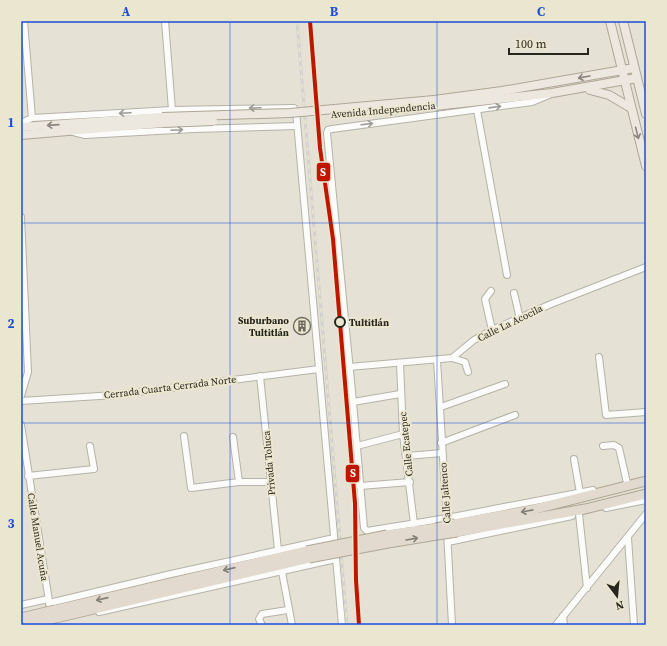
<svg xmlns="http://www.w3.org/2000/svg" width="667" height="646" font-family="'Source Serif 4',serif">
  <style>
    .lines { fill: none; stroke-linecap: round; stroke-linejoin: round }
    .minor-casing { stroke: #b5b2a8; stroke-width: 8 }
    .major-casing { stroke: #aea695; stroke-width: 10 }
    .highway-casing { stroke: #aea695; stroke-width: 11 }
    .minor { stroke: #fbfbf9; stroke-width: 6 }
    .major { stroke: #ece7df; stroke-width: 8 }
    .highway { stroke: #e2dace; stroke-width: 9 }
    .rail-casing { stroke: #d3d2ce; stroke-width: 3 }
    .rail { stroke: #ebe6cf; stroke-width: 1.5; stroke-dasharray: 4.5; stroke-linecap: butt }
    .major-bridge-casing { stroke: #aea695; stroke-width: 10; stroke-linecap: butt }
    .highway-bridge-casing { stroke: #aea695; stroke-width: 11; stroke-linecap: butt }
    .major-bridge { stroke: #ece7df; stroke-width: 8 }
    .highway-bridge { stroke: #e2dace; stroke-width: 9 }
    .rail-1-casing { stroke: #ebe6cf; stroke-width: 7 }
    .rail-1 { stroke: #bf1600; stroke-width: 4 }
    .oneway { stroke: #8a867e }
    .oneway2 { stroke: #9c9b96 }
    .oneway3 { stroke: #848076 }
    .grid { fill: none; stroke: #1d4ed8; stroke-width: 1; stroke-opacity: 0.55 }
    .stop-dot { fill: #ebe6cf; stroke: #27261d; stroke-width: 2 }
    .labels { text-anchor: middle; dominant-baseline: central; stroke-width: 4; stroke-linejoin: round; paint-order: stroke }
    .street-label { font-size: 10px; fill: #27261d; stroke: #ebe6cf }
    .poi-label { font-size: 10px; font-weight: bold; fill: #27261d; stroke: #ebe6cf; text-anchor: end }
    .stop-label { font-size: 10px; font-weight: bold; fill: #27261d; stroke: #ebe6cf; text-anchor: start }
    .line-badge { stroke: #ebe6cf; stroke-width: 1.5 }
    .badge-label { font-size: 11px; text-anchor: middle; font-weight: bold; fill: #fff }
    .neatline { fill: none; stroke: #1d4ed8; stroke-width: 1.5 }
    .grid-label { font-size: 13px; text-anchor: middle; font-weight: bold; fill: #1d4ed8 }
  </style>
  <rect width="100%" height="100%" fill="#e5e2d5"/>
  <g class="lines">
    <g class="minor-casing">
      <g id="minor">
        <path d="M 24,21 L 32,118"/>
        <path d="M 165,21 L 172,110"/>
        <path d="M 549,95 L 532,102 L 332,129 L 328,130 L 327,133 L 353,402 L 364,528 L 367,531 L 447,518 L 593,490"/>
        <path d="M 477,110 L 507,275"/>
        <path d="M 21,123 L 32,118 L 172,110 L 294,108 L 296,111 L 342,625"/>
        <path d="M 73,132 L 85,135 L 194,129 L 297,126"/>
        <path d="M 21,217 L 28,372 L 21,396"/>
        <path d="M 491,291 L 485,299 L 492,330"/>
        <path d="M 514,293 L 520,319"/>
        <path d="M 599,357 L 606,415 L 646,412"/>
        <path d="M 452,358 L 465,362 L 468,372"/>
        <path d="M 437,360 L 447,522"/>
        <path d="M 400,363 L 403,434 L 414,524"/>
        <path d="M 349,367 L 452,358 L 474,340 L 492,330 L 551,304 L 646,267"/>
        <path d="M 260,376 L 278,550"/>
        <path d="M 21,401 L 115,395 L 319,369"/>
        <path d="M 353,402 L 400,394"/>
        <path d="M 441,407 L 505,384"/>
        <path d="M 21,425 L 50,607"/>
        <path d="M 184,436 L 191,488 L 239,482 L 271,482"/>
        <path d="M 233,437 L 239,482"/>
        <path d="M 441,443 L 515,415"/>
        <path d="M 357,446 L 403,434"/>
        <path d="M 603,446 L 614,445 L 619,448 L 627,483"/>
        <path d="M 407,456 L 442,453"/>
        <path d="M 574,459 L 580,493"/>
        <path d="M 28,476 L 94,469 L 90,446"/>
        <path d="M 360,486 L 410,482"/>
        <path d="M 606,508 L 646,500"/>
        <path d="M 579,514 L 587,588"/>
        <path d="M 447,531 L 452,625"/>
        <path d="M 628,538 L 634,625"/>
        <path d="M 448,542 L 572,516"/>
        <path d="M 282,572 L 292,625"/>
        <path d="M 49,603 L 171,574 L 334,538"/>
        <path d="M 21,605 L 48,599"/>
        <path d="M 99,612 L 336,559"/>
        <path d="M 563,616 L 564,625"/>
        <path d="M 262,625 L 259,619 L 262,614 L 288,610"/>
        <path d="M 556,625 L 646,514"/>
      </g>
    </g>
    <g class="major-casing">
      <g id="major">
        <path d="M 610,21 L 646,166"/>
        <path d="M 623,21 L 646,114"/>
        <path d="M 590,90 L 609,95 L 631,108"/>
        <path d="M 434,100 L 502,91 L 634,68"/>
        <path d="M 435,106 L 552,93 L 637,78"/>
        <path d="M 21,127 L 162,117"/>
        <path d="M 21,135 L 163,123"/>
      </g>
    </g>
    <g class="highway-casing">
      <g id="highway">
        <path d="M 455,524 L 531,510 L 646,481"/>
        <path d="M 457,532 L 585,509 L 646,494"/>
        <path d="M 387,535 L 436,528"/>
        <path d="M 388,543 L 437,535"/>
        <path d="M 55,610 L 307,551"/>
        <path d="M 21,618 L 46,612"/>
        <path d="M 56,618 L 309,558"/>
        <path d="M 27,625 L 48,620"/>
      </g>
    </g>
    <use href="#minor" class="minor"/>
    <use href="#major" class="major"/>
    <use href="#highway" class="highway"/>
    <g class="rail-casing">
      <path id="rail" d="M 297,21 L 347,625"/>
    </g>
    <use href="#rail" class="rail"/>
    <g class="major-bridge-casing">
      <g id="major-bridge">
        <path d="M 372,111 L 435,106"/>
        <path d="M 162,117 L 290,113 L 434,100"/>
        <path d="M 163,123 L 213,121"/>
      </g>
    </g>
    <g class="highway-bridge-casing">
      <g id="highway-bridge">
        <path d="M 436,528 L 455,524"/>
        <path d="M 437,535 L 457,532"/>
        <path d="M 307,551 L 387,535"/>
        <path d="M 309,558 L 388,543"/>
        <path d="M 46,612 L 55,610"/>
        <path d="M 48,620 L 56,618"/>
      </g>
    </g>
    <use href="#major-bridge" class="major-bridge"/>
    <use href="#highway-bridge" class="highway-bridge"/>
    <g class="rail-1-casing">
      <path id="rail-1" d="M 310,21 L 320,148 L 333,239 L 355,503 L 356,580 L 359,625"/>
    </g>
    <use href="#rail-1" class="rail-1"/>
  </g>
  <defs><path id="oneway-shaft" d="M-6 0H5M1.5-3L5.5 0L1.5 3" fill="none" stroke-width="1.6" stroke-linecap="round" stroke-linejoin="round"/></defs>
  <g class="oneway">
    <use href="#oneway-shaft" transform="translate(584 77) rotate(170)"/>
    <use href="#oneway-shaft" transform="translate(53 125) rotate(176)"/>
    <use href="#oneway-shaft" transform="translate(637 133) rotate(76)"/>
  </g>
  <g class="oneway2">
    <use href="#oneway-shaft" transform="translate(495 107) rotate(-8)"/>
    <use href="#oneway-shaft" transform="translate(255 108) rotate(178)"/>
    <use href="#oneway-shaft" transform="translate(125 113) rotate(177)"/>
    <use href="#oneway-shaft" transform="translate(367 124) rotate(-7)"/>
    <use href="#oneway-shaft" transform="translate(177 130) rotate(-3)"/>
  </g>
  <g class="oneway3">
    <use href="#oneway-shaft" transform="translate(527 511) rotate(169)"/>
    <use href="#oneway-shaft" transform="translate(412 539) rotate(-10)"/>
    <use href="#oneway-shaft" transform="translate(229 569) rotate(167)"/>
    <use href="#oneway-shaft" transform="translate(102 599) rotate(167)"/>
  </g>
  <path class="grid" d="M 230,21 L 230,625M 437,21 L 437,625M 21,223 L 646,223M 21,423 L 646,423"/>
  <defs>
    <g id="building-ring" transform="scale(0.9)"><circle r="9.5" fill="#ebe6cf" stroke="#6a685d" stroke-width="1.5"/><path d="M-4-6H4V6H1V3H-1V6H-4ZM-2.5-4.3h1.7v1.8h-1.7ZM.8-4.3h1.7v1.8H.8ZM-2.5-1h1.7V.8h-1.7ZM.8-1h1.7V.8H.8Z" fill="#6a685d"/></g>
  </defs>
  <g fill-rule="evenodd">
    <use href="#building-ring" x="302" y="326"/>
  </g>
  <circle class="stop-dot" cx="340" cy="322" r="5"/>
  <g class="labels">
    <g class="street-label">
      <text transform="translate(383 110) rotate(-5)">Avenida Independencia</text>
      <text transform="translate(510 323) rotate(-26)">Calle La Acocila</text>
      <text transform="translate(170 387) rotate(-7)">Cerrada Cuarta Cerrada Norte</text>
      <text transform="translate(406 444) rotate(-96)">Calle Ecatepec</text>
      <text transform="translate(269 463) rotate(-95)">Privada Toluca</text>
      <text transform="translate(445 493) rotate(-94)">Calle Jaltenco</text>
      <text transform="translate(38 537) rotate(81)">Calle Manuel Acuña</text>
    </g>
    <g class="poi-label">
      <text x="289" y="320">Suburbano<tspan x="289" dy="12">Tultitlán</tspan></text>
    </g>
    <g class="stop-label">
      <text x="349" y="322">Tultitlán</text>
    </g>
  </g>
  <g class="line-badge">
    <rect x="316" y="162" width="15" height="20" rx="4" fill="#bf1600"/>
    <rect x="345" y="464" width="15" height="19" rx="4" fill="#bf1600"/>
  </g>
  <g class="badge-label">
    <text x="323" y="176">S</text>
    <text x="353" y="477">S</text>
  </g>
  <rect width="667" height="646" fill="none" stroke="#ebe6cf" stroke-width="44"/>
  <g transform="translate(617 596) rotate(164)" stroke="#ebe6cf" stroke-width="3" paint-order="stroke">
  <path d="M0-3L7 15L0 10L-7 15Z" fill="#27261d"/>
  <text y="-6" font-size="11" font-weight="bold" text-anchor="middle" fill="#27261d">N</text>
  </g>
  <path d="M509 48v6h79v-6" fill="none" stroke="#27261d" stroke-width="2"/>
  <text x="515" y="48" font-size="12" fill="#27261d" stroke="#ebe6cf" stroke-width="3" paint-order="stroke">100 m</text>
  <rect x="22" y="22" width="623" height="602" class="neatline"/>
  <g class="grid-label">
    <text x="126" y="16">A</text>
    <text x="334" y="16">B</text>
    <text x="541" y="16">C</text>
    <text x="11" y="127">1</text>
    <text x="11" y="328">2</text>
    <text x="11" y="528">3</text>
  </g>
</svg>
